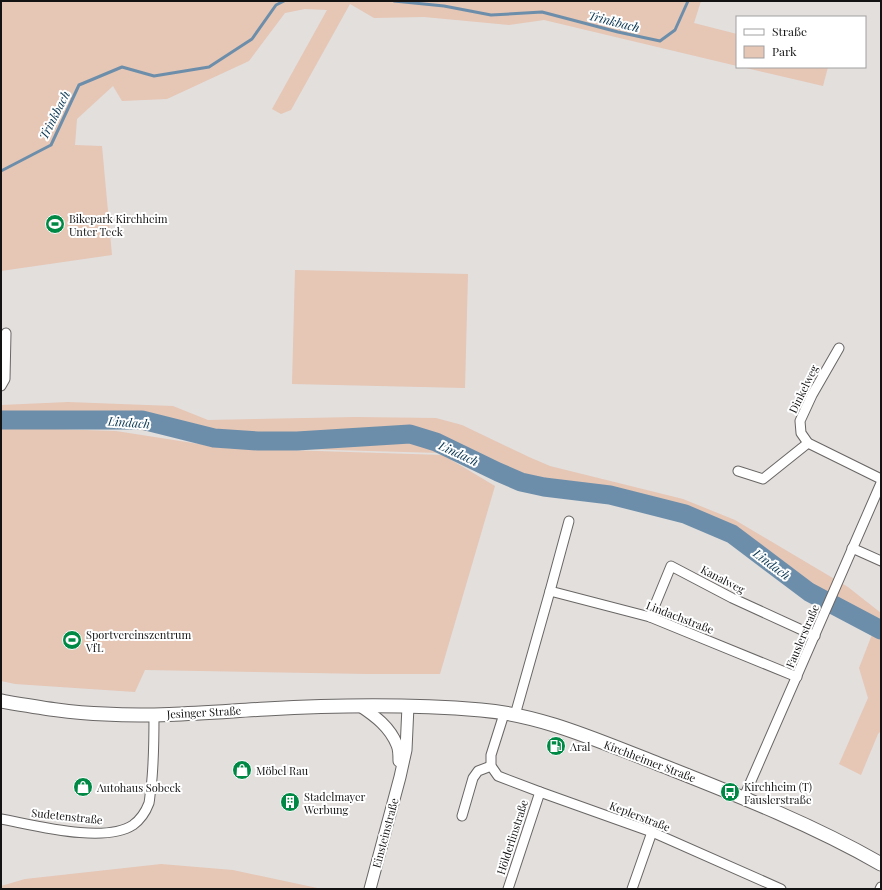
<svg xmlns="http://www.w3.org/2000/svg" width="882" height="890" font-family="'Playfair Display',serif">
  <style>
    .green { fill: #e6c6b5 }
    .lines { fill: none; stroke-linecap: round; stroke-linejoin: round }
    .stream { stroke: #6c8eaa; stroke-width: 3 }
    .river { stroke: #6c8eaa; stroke-width: 19 }
    .minor-casing { stroke: #696665; stroke-width: 11 }
    .tertiary-casing { stroke: #696665; stroke-width: 13 }
    .secondary-casing { stroke: #696665; stroke-width: 15 }
    .minor { stroke: #fff; stroke-width: 9 }
    .tertiary { stroke: #fff; stroke-width: 11 }
    .secondary { stroke: #fff; stroke-width: 13 }
    .labels { text-anchor: middle; dominant-baseline: central; stroke-width: 4; stroke-linejoin: round; paint-order: stroke }
    .poi-label { font-size: 11px; fill: #141313; stroke: #fff; text-anchor: start }
    .street-label { font-size: 11px; fill: #141313; stroke: #fff }
    .water-label { font-size: 12px; font-style: italic; fill: #04324f; stroke: #fff }
  </style>
  <rect width="100%" height="100%" fill="#e2dfdd"/>
  <g class="green">
    <path d="M 1,1 L 701,1 L 694,23 L 737,34 L 737,66 L 544,20 L 509,25 L 424,17 L 374,18 L 350,4 L 291,110 L 281,114 L 272,109 L 327,10 L 305,9 L 285,13 L 249,61 L 167,99 L 122,101 L 113,86 L 77,119 L 75,145 L 102,146 L 112,255 L 1,271 Z"/>
    <path d="M 742,67 L 828,67 L 823,86 Z"/>
    <path d="M 295,270 L 468,274 L 465,388 L 292,384 Z"/>
    <path d="M 68,402 L 173,406 L 208,420 L 356,417 L 436,418 L 462,425 L 529,457 L 550,466 L 683,499 L 735,520 L 848,587 L 881,613 L 881,731 L 878,734 L 861,775 L 839,764 L 868,698 L 859,668 L 873,632 L 815,602 L 777,571 L 729,537 L 710,530 L 605,497 L 516,489 L 441,453 L 225,447 L 158,432 L 105,426 L 24,424 L 1,425 L 1,405 Z"/>
    <path d="M 23,428 L 116,431 L 225,448 L 443,455 L 495,486 L 440,674 L 368,674 L 145,670 L 135,692 L 15,684 L 1,681 L 1,429 Z"/>
    <path d="M 161,864 L 233,870 L 322,889 L 1,889 L 1,886 L 25,879 Z"/>
  </g>
  <g class="lines">
    <g class="stream">
      <path d="M 394,1 L 444,6 L 491,15 L 542,12 L 618,32 L 660,41 L 675,30 L 688,1"/>
      <path d="M 1,171 L 51,145 L 79,85 L 122,67 L 154,76 L 209,67 L 252,39 L 276,5 L 284,1"/>
    </g>
    <path class="river" d="M 1,420 L 142,420 L 214,438 L 258,441 L 297,441 L 410,434 L 436,442 L 498,472 L 521,482 L 544,487 L 610,495 L 685,514 L 732,534 L 809,592 L 881,630"/>
    <g class="minor-casing">
      <g id="minor">
        <path d="M 839,348 L 812,395 L 800,421 L 801,433 L 808,443 L 881,479"/>
        <path d="M 1,386 L 5,379 L 6,333"/>
        <path d="M 738,471 L 763,479 L 808,443"/>
        <path d="M 852,548 L 881,561"/>
        <path d="M 550,591 L 569,521"/>
        <path d="M 650,617 L 671,566 L 732,598 L 815,636"/>
        <path d="M 504,714 L 491,755 L 491,766 L 498,776 L 540,792 L 652,832 L 781,889"/>
        <path d="M 515,715 L 550,591 L 650,617 L 797,677"/>
        <path d="M 744,797 L 881,483"/>
        <path d="M 462,816 L 473,778 L 478,771 L 491,766"/>
        <path d="M 1,819 C 34,825 104,844 133,825 C 140,820 146,811 149,803 C 150,798 150,793 151,788 C 154,764 154,739 154,715"/>
        <path d="M 508,889 L 540,792"/>
        <path d="M 632,889 L 652,832"/>
        <path d="M 880,889 L 881,887"/>
      </g>
    </g>
    <g class="tertiary-casing">
      <g id="tertiary">
        <path d="M 360,706 C 375,716 390,727 397,745 C 399,749 399,756 399,761"/>
        <path d="M 370,889 L 400,777 L 406,750 L 408,706"/>
      </g>
    </g>
    <g class="secondary-casing">
      <path id="secondary" d="M 1,701 C 36,707 70,713 105,714 C 159,717 212,712 266,709 C 337,705 409,704 481,710 C 541,715 596,740 651,761 C 729,792 808,822 881,864"/>
    </g>
    <use href="#minor" class="minor"/>
    <use href="#tertiary" class="tertiary"/>
    <use href="#secondary" class="secondary"/>
  </g>
  <defs>
    <g id="stadium-disc" transform="scale(1)"><circle r="9.5" fill="#008845" stroke="#fff"/><path d="M0-5a6.5 5 0 1 0 0 10a6.5 5 0 1 0 0-10ZM-3.5-1.8h7v3.6h-7Z" fill="#fff"/></g>
    <g id="fuel-disc" transform="scale(1)"><circle r="9.5" fill="#008845" stroke="#fff"/><path d="M-5.5-6h7V0h2V4h1.3V-2.5L3-4.5l.8-.8L6-3V5H2.5V1h-1V6h-7ZM-4.2-4.7v3.2H.2V-4.7Z" fill="#fff"/></g>
    <g id="shop-disc" transform="scale(1)"><circle r="9.5" fill="#008845" stroke="#fff"/><path d="M-5-2.5h2.3a2.7 3.5 0 0 1 5.4 0H5L5.5 6h-11ZM-1.5-2.5h3a1.5 2.3 0 0 0-3 0Z" fill="#fff"/></g>
    <g id="bus-disc" transform="scale(1)"><circle r="9.5" fill="#008845" stroke="#fff"/><path d="M-5-6H5V4H4V6H2V4H-2V6H-4V4H-5ZM-3.5-4V0h7V-4ZM-3.5 1.2v1.5H-2V1.2ZM2 1.2v1.5H3.5V1.2Z" fill="#fff"/></g>
    <g id="building-disc" transform="scale(1)"><circle r="9.5" fill="#008845" stroke="#fff"/><path d="M-4-6H4V6H1V3H-1V6H-4ZM-2.5-4.3h1.7v1.8h-1.7ZM.8-4.3h1.7v1.8H.8ZM-2.5-1h1.7V.8h-1.7ZM.8-1h1.7V.8H.8Z" fill="#fff"/></g>
  </defs>
  <g fill-rule="evenodd">
    <use href="#stadium-disc" x="55" y="224"/>
    <use href="#stadium-disc" x="72" y="640"/>
    <use href="#fuel-disc" x="556" y="746"/>
    <use href="#shop-disc" x="242" y="770"/>
    <use href="#shop-disc" x="83" y="787"/>
    <use href="#bus-disc" x="730" y="792"/>
    <use href="#building-disc" x="290" y="802"/>
  </g>
  <g class="labels">
    <g class="poi-label">
      <text x="69" y="218">Bikepark Kirchheim<tspan x="69" dy="13">Unter Teck</tspan></text>
      <text x="86" y="634">Sportvereinszentrum<tspan x="86" dy="13">VfL</tspan></text>
      <text x="570" y="746">Aral</text>
      <text x="256" y="770">Möbel Rau</text>
      <text x="744" y="786">Kirchheim (T)<tspan x="744" dy="13">Fauslerstraße</tspan></text>
      <text x="97" y="787">Autohaus Sobeck</text>
      <text x="304" y="796">Stadelmayer<tspan x="304" dy="13">Werbung</tspan></text>
    </g>
    <g class="street-label">
      <text transform="translate(803 389) rotate(-64)">Dinkelweg</text>
      <text transform="translate(723 579) rotate(27)">Kanalweg</text>
      <text transform="translate(680 617) rotate(21)">Lindachstraße</text>
      <text transform="translate(802 636) rotate(-67)">Fauslerstraße</text>
      <text transform="translate(204 712) rotate(-3)">Jesinger Straße</text>
      <text transform="translate(650 761) rotate(21)">Kirchheimer Straße</text>
      <text transform="translate(67 816) rotate(6)">Sudetenstraße</text>
      <text transform="translate(640 816) rotate(21)">Keplerstraße</text>
      <text transform="translate(385 833) rotate(-75)">Einsteinstraße</text>
      <text transform="translate(512 837) rotate(-72)">Hölderlinstraße</text>
    </g>
    <g class="water-label">
      <text transform="translate(614 21) rotate(14)">Trinkbach</text>
      <text transform="translate(54 115) rotate(-63)">Trinkbach</text>
      <text transform="translate(129 422) rotate(4)">Lindach</text>
      <text transform="translate(459 453) rotate(25)">Lindach</text>
      <text transform="translate(772 564) rotate(37)">Lindach</text>
    </g>
  </g>
  <rect width="882" height="890" fill="none" stroke="#141313" stroke-width="4"/>
  <rect x="736" y="16" width="130" height="52" fill="#ffffff" stroke="#a1a1a1"/>
  <rect x="744" y="29" width="20" height="6" fill="#ffffff" stroke="#a1a1a1"/>
  <text x="772" y="36" font-size="12" fill="#141313">Straße</text>
  <rect x="744" y="46" width="20" height="12" fill="#e6c6b5" stroke="#a1a1a1"/>
  <text x="772" y="56" font-size="12" fill="#141313">Park</text>
</svg>
